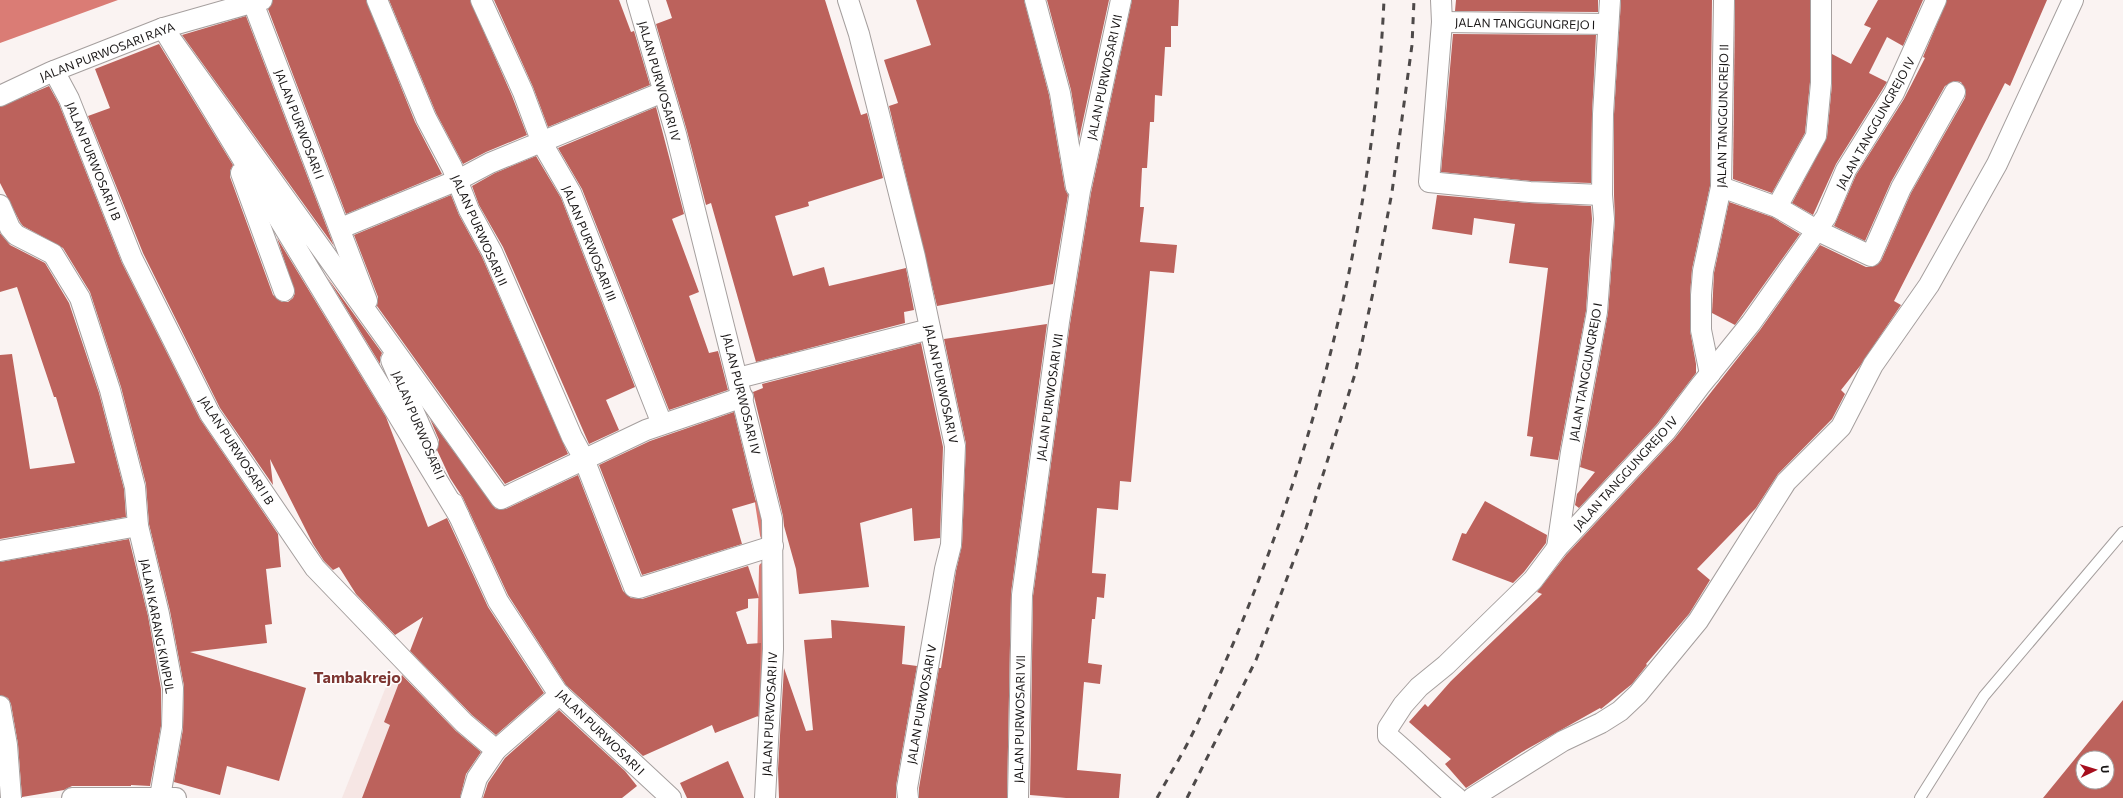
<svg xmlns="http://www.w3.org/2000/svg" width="2123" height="798" font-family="Commissioner,sans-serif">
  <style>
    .built { fill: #f6e6e4 }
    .water { fill: #da7c75 }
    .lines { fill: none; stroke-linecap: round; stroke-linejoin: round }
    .stream { stroke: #da7c75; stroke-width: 8 }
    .building { fill: #bc625c; fill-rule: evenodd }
    .lane-casing { stroke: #a59f9e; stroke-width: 12 }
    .street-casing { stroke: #a59f9e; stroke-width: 22 }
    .lane { stroke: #fff; stroke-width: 10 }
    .street { stroke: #fff; stroke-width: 20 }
    .rail { stroke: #4d4949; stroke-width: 3; stroke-dasharray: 7 7; stroke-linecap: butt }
    .labels { text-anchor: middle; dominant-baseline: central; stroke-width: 3; stroke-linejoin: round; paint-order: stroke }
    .street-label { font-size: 12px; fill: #1b1818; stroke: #fff }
    .district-label { font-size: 16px; font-weight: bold; fill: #7e3733; stroke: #fff }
  </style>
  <rect width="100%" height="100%" fill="#faf3f2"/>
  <path class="built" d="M 391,674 L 434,697 L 440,704 L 401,798 L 342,798 Z"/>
  <path class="water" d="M 0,0 L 118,0 L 0,43 Z"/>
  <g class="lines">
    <g class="stream">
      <path d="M 759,503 L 764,535"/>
      <path d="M 760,713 L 763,567"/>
    </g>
  </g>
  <g class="building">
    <path d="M 273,0 L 366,0 L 415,122 L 442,174 L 346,214 L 268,9 Z"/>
    <path d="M 389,0 L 470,0 L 512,96 L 527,135 L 486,152 L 463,164 L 436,113 Z"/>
    <path d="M 494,0 L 619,0 L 631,32 L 634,31 L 650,85 L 548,127 L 533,87 Z"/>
    <path d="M 666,0 L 825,0 L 861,115 L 867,113 L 883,178 L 808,202 L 809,206 L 775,216 L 793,276 L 824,267 L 829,286 L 906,268 L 914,310 L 904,312 L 905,323 L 756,362 L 711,203 L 706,205 L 687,131 L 656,24 L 672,18 Z"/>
    <path d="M 916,0 L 1024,0 L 1049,95 L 1065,189 L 1068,195 L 1053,284 L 937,306 L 889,106 L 898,103 L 884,60 L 931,45 Z"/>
    <path d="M 1047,0 L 1109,0 L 1079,139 L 1071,90 Z"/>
    <path d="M 1132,0 L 1179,0 L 1178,26 L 1171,26 L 1171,47 L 1165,47 L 1162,96 L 1155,95 L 1154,122 L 1150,122 L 1147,168 L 1142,168 L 1140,207 L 1144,207 L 1140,242 L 1177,245 L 1174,273 L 1150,271 L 1131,482 L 1120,481 L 1118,510 L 1097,508 L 1092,573 L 1106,574 L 1104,598 L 1097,597 L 1095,619 L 1092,619 L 1088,663 L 1102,665 L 1100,684 L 1084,682 L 1077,770 L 1121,774 L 1119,798 L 1066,798 L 1030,795 L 1033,596 L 1070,324 L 1091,193 Z"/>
    <path d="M 1456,0 L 1598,0 L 1598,12 L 1455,11 Z"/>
    <path d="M 1621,0 L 1712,0 L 1710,186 L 1692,269 L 1690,295 L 1690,330 L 1696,364 L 1696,373 L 1657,424 L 1579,508 L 1575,505 L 1577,494 L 1595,472 L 1580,467 L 1608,313 L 1615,220 L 1614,195 L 1614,114 Z"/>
    <path d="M 1735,0 L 1810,0 L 1810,82 L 1805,133 L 1772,193 L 1733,179 Z"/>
    <path d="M 1878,0 L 1923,0 L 1903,46 L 1887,37 L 1869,73 L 1887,82 L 1836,164 L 1813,215 L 1792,203 L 1827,137 L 1832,84 L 1832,54 L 1851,64 L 1871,28 L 1864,25 Z"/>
    <path d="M 1947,0 L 2047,0 L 2010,86 L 2005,83 L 1894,301 L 1901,305 L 1860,366 L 1841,390 L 1845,394 L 1832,419 L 1778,474 L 1756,508 L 1697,569 L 1710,580 L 1689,614 L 1646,664 L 1647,665 L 1632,684 L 1601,709 L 1600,708 L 1522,752 L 1466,788 L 1445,764 L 1451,759 L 1409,722 L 1425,704 L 1428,707 L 1451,681 L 1542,594 L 1537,592 L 1566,555 L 1675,438 L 1760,330 L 1820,245 L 1866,267 L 1872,267 L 1881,261 L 1911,193 L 1965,98 L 1966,91 L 1961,82 L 1954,81 L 1945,86 L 1891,182 L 1865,241 L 1834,226 L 1856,175 L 1904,99 L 1925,58 L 1923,57 Z"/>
    <path d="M 246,16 L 334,246 L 182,35 Z"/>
    <path d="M 1453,34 L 1596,35 L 1592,114 L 1591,183 L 1531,181 L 1441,172 Z"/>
    <path d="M 159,44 L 233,165 L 230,171 L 230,177 L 273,295 L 282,302 L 288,302 L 293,298 L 295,293 L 277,238 L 386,417 L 428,527 L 447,518 L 488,607 L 544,693 L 496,735 L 472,715 L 410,651 L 423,617 L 395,635 L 356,594 L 339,567 L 333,570 L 324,561 L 313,544 L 270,459 L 273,485 L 220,408 L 143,253 L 88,116 L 110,108 L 95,69 Z"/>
    <path d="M 49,86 L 59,104 L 122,263 L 200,419 L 278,534 L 281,567 L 266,569 L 272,624 L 265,625 L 267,643 L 190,652 L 306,688 L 279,781 L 227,766 L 220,795 L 174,782 L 183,729 L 184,686 L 170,611 L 149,524 L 146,484 L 121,387 L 90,292 L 63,248 L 23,226 L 20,222 L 0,183 L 0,107 Z"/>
    <path d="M 656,107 L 684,214 L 672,219 L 699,292 L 689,296 L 709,353 L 718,351 L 728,390 L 669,410 L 582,189 L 558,148 Z"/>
    <path d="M 536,156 L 561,198 L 635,387 L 606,400 L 619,430 L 589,444 L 503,247 L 479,205 L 472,186 L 495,173 Z"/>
    <path d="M 451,195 L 459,215 L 482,257 L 568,454 L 505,484 L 377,306 L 378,297 L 354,235 Z"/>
    <path d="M 1437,195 L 1529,203 L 1591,206 L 1592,219 L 1586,311 L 1558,460 L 1530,456 L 1533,437 L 1527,436 L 1548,268 L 1509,263 L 1515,224 L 1474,218 L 1472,235 L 1432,229 Z"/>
    <path d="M 1729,202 L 1772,217 L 1800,234 L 1735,325 L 1712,313 L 1714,273 Z"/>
    <path d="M 0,233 L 10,245 L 45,263 L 69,303 L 99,393 L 124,489 L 126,517 L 0,539 L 0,355 L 12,354 L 30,469 L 75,463 L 56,397 L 54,397 L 17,287 L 0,292 Z"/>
    <path d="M 327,277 L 382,353 L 380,358 L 380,364 Z"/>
    <path d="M 1047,324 L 1011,593 L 1007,798 L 919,798 L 919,788 L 939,668 L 941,668 L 956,571 L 962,545 L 966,444 L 944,339 Z"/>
    <path d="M 921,343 L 943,447 L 940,538 L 914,541 L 912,508 L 860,523 L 869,587 L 799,594 L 796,569 L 784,526 L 783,516 L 753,392 L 763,388 L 762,384 Z"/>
    <path d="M 734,412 L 756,502 L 732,509 L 742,544 L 642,575 L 599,465 L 650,441 Z"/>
    <path d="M 430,419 L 496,509 L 506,509 L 578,475 L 623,591 L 631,598 L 642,599 L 748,566 L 759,598 L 748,599 L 748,608 L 736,612 L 747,644 L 761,643 L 758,716 L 715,733 L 712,725 L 643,756 L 566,685 L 508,595 L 463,498 L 450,478 L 437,450 L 439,440 Z"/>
    <path d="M 1485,501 L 1547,535 L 1546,543 L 1524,572 L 1513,583 L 1452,560 L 1462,533 L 1466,534 Z"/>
    <path d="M 129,539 L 148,616 L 161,689 L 161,726 L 150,786 L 131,785 L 131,786 L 72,786 L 64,790 L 22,797 L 18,744 L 11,704 L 8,698 L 0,695 L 0,562 Z"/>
    <path d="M 831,620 L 905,626 L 902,664 L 917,666 L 896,786 L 896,798 L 779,798 L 778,769 L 784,668 L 806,731 L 813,730 L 804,640 L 832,638 Z"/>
    <path d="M 402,675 L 456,731 L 481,752 L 466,774 L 460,798 L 362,798 L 390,725 L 384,722 Z"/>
    <path d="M 2123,700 L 2123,798 L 2043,798 ZM 2083,758 L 2107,758 L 2107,782 L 2083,782 Z"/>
    <path d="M 559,710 L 625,771 L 637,786 L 622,798 L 483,798 L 488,783 L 505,758 Z"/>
    <path d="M 728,761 L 744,798 L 687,798 L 680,783 Z"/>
  </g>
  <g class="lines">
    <g class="lane-casing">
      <path id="lane" d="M 1920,798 L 1984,696 L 2123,532"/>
    </g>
    <g class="street-casing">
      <g id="street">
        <path d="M 252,0 L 367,301"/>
        <path d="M 377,0 L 426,118 L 452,167 L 469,210 L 492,252 L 572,437 L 584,459 L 634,587 L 639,588 L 773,546"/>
        <path d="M 481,0 L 523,92 L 542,143 L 571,193 L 662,424"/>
        <path d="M 637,0 L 676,134 L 772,519 L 773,649 L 765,798"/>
        <path d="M 848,0 L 859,34 L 915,257 L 955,446 L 951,545 L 945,569 L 907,788 L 908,798"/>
        <path d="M 1035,0 L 1060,93 L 1076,187"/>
        <path d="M 1441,0 L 1442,22 L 1429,182 L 1530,192 L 1602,195"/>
        <path d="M 1442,22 L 1608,24"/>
        <path d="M 54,71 L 69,99 L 132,258 L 210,414 L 315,568 L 464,723 L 496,750"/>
        <path d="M 0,96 L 51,72 L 163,28 L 262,0"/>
        <path d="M 241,173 L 284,291"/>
        <path d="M 1721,187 L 1777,207 L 1818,231 L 1871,256 L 1901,188 L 1955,92"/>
        <path d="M 0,205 L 10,228 L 16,235 L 53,254 L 80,298 L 110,390 L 135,487 L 138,526 L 159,614 L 173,688 L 172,727 L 160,797"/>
        <path d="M 1777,207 L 1816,136 L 1821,83 L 1821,0"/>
        <path d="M 341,228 L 458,180 L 490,163 L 663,92"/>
        <path d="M 391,360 L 428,444"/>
        <path d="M 1710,374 L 1701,330 L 1701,295 L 1703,271 L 1721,187 L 1724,0"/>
        <path d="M 738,378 L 930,329"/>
        <path d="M 453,503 L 498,601 L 558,693 L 671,798"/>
        <path d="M 459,516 L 163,28 L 501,499 L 646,430 L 743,397"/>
        <path d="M 1557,548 L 1571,452 L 1597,312 L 1604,219 L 1602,195 L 1603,114 L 1610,0"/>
        <path d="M 0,551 L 138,526"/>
        <path d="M 0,706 L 7,745 L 11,798"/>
        <path d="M 72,798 L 176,798"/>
        <path d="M 471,798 L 477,778 L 496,750 L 560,694"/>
        <path d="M 1018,798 L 1022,595 L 1059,322 L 1080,191 L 1121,0"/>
        <path d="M 1457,798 C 1433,778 1412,756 1388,736 L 1388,728 L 1403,705 L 1419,687 L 1446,665 L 1533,580 L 1557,548 L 1666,431 L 1700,386 L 1751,323 L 1826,217 L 1846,170 L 1894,93 L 1936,0"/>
        <path d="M 1472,798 L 1563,741 L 1601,723 L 1620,711 L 1638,694 L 1698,621 L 1786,482 L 1841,427 L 1873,365 L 1929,285 L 1997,164 L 2073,0"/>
      </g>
    </g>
    <use href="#lane" class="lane"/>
    <use href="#street" class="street"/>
    <g class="rail">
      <path d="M 1157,798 C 1171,772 1187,747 1199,720 C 1303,500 1373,244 1384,0"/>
      <path d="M 1187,798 L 1256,660 L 1306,528 L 1355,374 L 1374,288 L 1392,192 L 1412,45 L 1414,0"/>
    </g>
  </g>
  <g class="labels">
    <g class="street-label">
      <text transform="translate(1525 23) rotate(1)">JALAN TANGGUNGREJO I</text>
      <text transform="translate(107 51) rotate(-21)">JALAN PURWOSARI RAYA</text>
      <text transform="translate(1104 77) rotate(-78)">JALAN PURWOSARI VII</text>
      <text transform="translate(660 81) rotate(74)">JALAN PURWOSARI IV</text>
      <text transform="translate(1722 116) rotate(-89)">JALAN TANGGUNGREJO II</text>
      <text transform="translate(1875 123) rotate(-61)">JALAN TANGGUNGREJO IV</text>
      <text transform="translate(300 124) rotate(69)">JALAN PURWOSARI I</text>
      <text transform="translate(94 161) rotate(68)">JALAN PURWOSARI I B</text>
      <text transform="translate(480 230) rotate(66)">JALAN PURWOSARI II</text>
      <text transform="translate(590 243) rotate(68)">JALAN PURWOSARI III</text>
      <text transform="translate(1585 372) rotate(-80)">JALAN TANGGUNGREJO I</text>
      <text transform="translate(942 384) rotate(78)">JALAN PURWOSARI V</text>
      <text transform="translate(742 394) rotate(76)">JALAN PURWOSARI IV</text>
      <text transform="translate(1049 397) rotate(-82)">JALAN PURWOSARI VII</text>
      <text transform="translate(419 425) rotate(67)">JALAN PURWOSARI I</text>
      <text transform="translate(237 450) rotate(57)">JALAN PURWOSARI I B</text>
      <text transform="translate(1625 473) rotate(-48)">JALAN TANGGUNGREJO IV</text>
      <text transform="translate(158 626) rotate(79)">JALAN KARANG KIMPUL</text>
      <text transform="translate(921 704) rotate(-80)">JALAN PURWOSARI V</text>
      <text transform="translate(769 714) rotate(-87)">JALAN PURWOSARI IV</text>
      <text transform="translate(1019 719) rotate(-89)">JALAN PURWOSARI VII</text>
      <text transform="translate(601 732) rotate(44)">JALAN PURWOSARI I</text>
    </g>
    <g class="district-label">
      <text x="357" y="676">Tambakrejo</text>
    </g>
  </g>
  <g transform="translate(2095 770) rotate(86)"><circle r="19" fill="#ffffff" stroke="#a4a3a3"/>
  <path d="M0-3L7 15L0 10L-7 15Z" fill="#a60e1d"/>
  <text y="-6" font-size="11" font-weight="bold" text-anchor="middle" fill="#1b1818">U</text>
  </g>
</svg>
